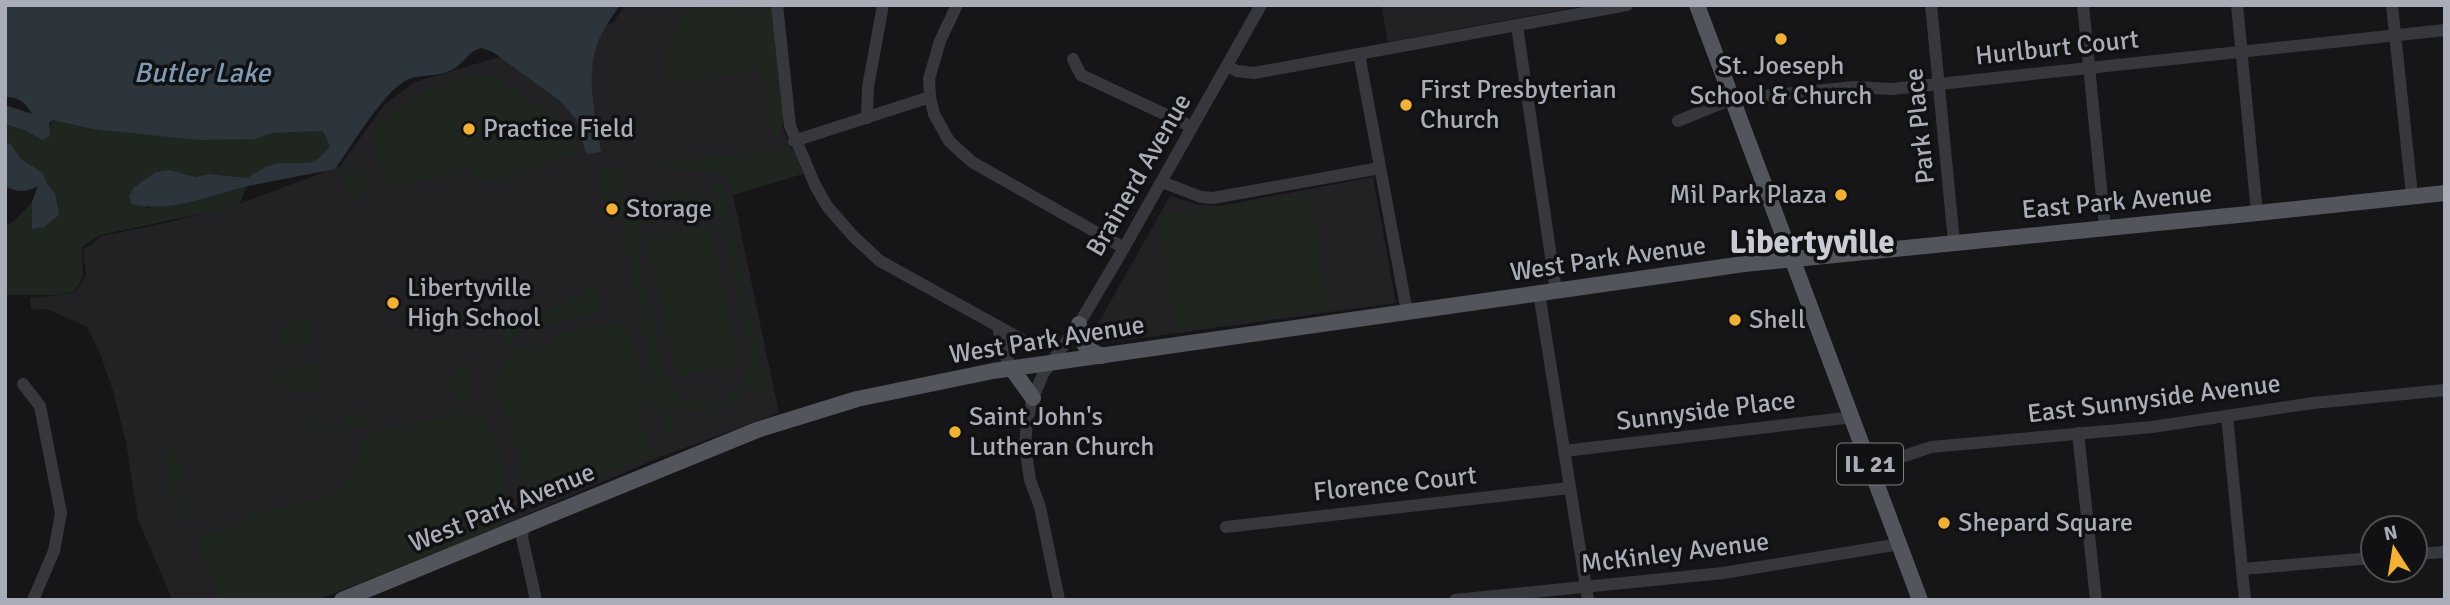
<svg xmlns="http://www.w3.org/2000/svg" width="2450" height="605" font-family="Signika,sans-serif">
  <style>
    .built { fill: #222225 }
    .green { fill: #1e261f; fill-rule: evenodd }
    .water { fill: #2c353c }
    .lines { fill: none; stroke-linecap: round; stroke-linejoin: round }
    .minor { stroke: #37383d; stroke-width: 12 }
    .major { stroke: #53555c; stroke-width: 16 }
    .poi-dot { fill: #f2b134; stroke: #111113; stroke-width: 2.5 }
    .labels { text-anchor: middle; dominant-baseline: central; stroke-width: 7; stroke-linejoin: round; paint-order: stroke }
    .shield { fill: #111113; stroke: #7b7e86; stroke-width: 2 }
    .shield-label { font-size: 24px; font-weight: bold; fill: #a8adb8 }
    .street-label { font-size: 26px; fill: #a8adb8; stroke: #111113 }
    .poi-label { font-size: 26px; fill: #a8adb8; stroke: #111113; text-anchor: start }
    .water-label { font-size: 28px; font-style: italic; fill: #7f9bb3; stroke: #111113 }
    .district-label { font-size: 33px; font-weight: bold; fill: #c9ccd4; stroke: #111113 }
  </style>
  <rect width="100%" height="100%" fill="#161618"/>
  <g class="built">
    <path d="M 625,5 L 772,5 L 783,128 L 794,156 L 733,195 L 779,413 L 660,457 L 496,528 L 318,600 L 172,600 L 138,519 L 126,443 L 113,391 L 100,353 L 87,327 L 47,309 L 31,310 L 30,298 L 74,293 L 86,276 L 83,250 L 102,236 L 170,222 L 245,202 L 340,166 L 385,104 L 415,82 L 613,23 Z"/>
    <path d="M 1381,5 L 1588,5 L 1388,42 Z"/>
    <path d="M 1373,177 L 1396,303 L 1098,344 L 1091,336 L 1170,196 L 1195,204 L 1219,206 Z"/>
  </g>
  <g class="green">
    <path d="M 693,5 L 749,5 L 757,63 L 748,73 L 669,81 C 662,51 672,26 693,5 Z"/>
    <path d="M 752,5 L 771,5 L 784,115 L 779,132 L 772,136 L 766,81 L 760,70 Z"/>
    <path d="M 479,75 L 493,75 L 560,123 L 575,154 L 486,184 L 469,171 L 389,188 L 371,134 C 397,98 438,85 479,75 Z"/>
    <path d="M 53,120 L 66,121 L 93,129 L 255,139 L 273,133 L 323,131 L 330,147 L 319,158 L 309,163 L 280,163 L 267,166 L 247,178 L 209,174 L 195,177 L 170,170 L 146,208 L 175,204 L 247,186 L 240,203 L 223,209 L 100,235 L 82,247 L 83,277 L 74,292 L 56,295 L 5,295 L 5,226 L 13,222 L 32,202 L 33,229 L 55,193 L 47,184 L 43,173 L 20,158 L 11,144 L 5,141 L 5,124 L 26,131 L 42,140 Z"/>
    <path d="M 788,149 L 794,151 L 803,174 L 733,195 L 725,172 L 692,172 L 689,169 L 666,171 L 660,162 Z"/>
    <path d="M 611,167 L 612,170 L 620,168 L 632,223 C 651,189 688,180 719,205 L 715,183 L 723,182 L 768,397 L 760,399 L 755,379 C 738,414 699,422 668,398 L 675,433 L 666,435 L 660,407 L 647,410 L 642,387 L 654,383 L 617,199 L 605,201 L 601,181 L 604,172 ZM 679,198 C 699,199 715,208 724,227 L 750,350 C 758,409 679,426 662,369 L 638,252 C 634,224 651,202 679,198 Z"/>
    <path d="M 351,168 L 369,170 L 362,196 L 355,198 L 340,175 Z"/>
    <path d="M 1311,194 L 1328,308 L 1176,330 L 1159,216 Z"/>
    <path d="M 710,224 L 739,364 L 677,377 L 648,237 Z"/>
    <path d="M 587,288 C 596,288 600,294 602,302 L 596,313 L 522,329 L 506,344 L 500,339 L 525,311 L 527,317 L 580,296 Z"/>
    <path d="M 308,317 L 313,340 L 274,348 L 288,321 Z"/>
    <path d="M 620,323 L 626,329 L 644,379 L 637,396 L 649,452 L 655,450 L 656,454 L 546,499 L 534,498 L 528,492 L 510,424 L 494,385 L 499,371 L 515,350 L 554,342 L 561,332 Z"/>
    <path d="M 318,364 L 321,379 L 316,380 L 318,389 L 300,393 L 298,386 L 277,391 L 274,373 Z"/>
    <path d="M 463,364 L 470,365 L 467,389 L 471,402 L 469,404 C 446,398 440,375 463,364 Z"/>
    <path d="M 359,412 L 372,425 C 351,429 331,427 310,431 L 307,417 L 321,415 L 323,425 L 326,426 L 347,422 L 348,417 L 353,416 L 353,413 Z"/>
    <path d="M 462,413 C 471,414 481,415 487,423 C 500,440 506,487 511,509 L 508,520 L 496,528 L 317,600 L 222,600 L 197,539 L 238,525 L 242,517 L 249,514 L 326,498 L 338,492 L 348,479 L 362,442 L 374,433 Z"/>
    <path d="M 177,448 L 180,467 L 186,470 L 183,471 L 184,478 L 177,481 L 185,515 L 191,515 L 186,520 L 181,518 C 172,496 166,475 163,451 Z"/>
  </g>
  <g class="water">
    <path d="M 5,5 L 620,5 C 614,14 607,23 602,33 C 583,70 595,114 601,152 L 586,154 L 576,119 L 560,101 L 493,52 L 481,48 C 465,53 464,66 447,72 C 435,77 417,74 405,81 C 382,94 351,147 335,169 C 306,175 277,180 249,186 C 212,194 169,214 132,204 L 129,197 L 133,188 L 156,172 L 170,170 L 195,177 L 209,174 L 247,178 L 267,166 L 280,163 L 309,163 L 319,158 L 330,147 L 323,131 L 273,133 L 255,139 L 198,140 L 93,129 L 53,120 L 49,123 L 50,136 L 42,140 L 26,131 L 5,124 L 5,105 L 32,114 C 25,102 19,97 5,97 Z"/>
    <path d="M 5,141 L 11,144 L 20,158 L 43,173 L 47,184 L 55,193 L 59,215 L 44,227 L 32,229 L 32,202 L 38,186 C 27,192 17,193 5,186 Z"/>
  </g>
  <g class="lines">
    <g class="minor">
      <path d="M 777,5 L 790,126 L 815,185 L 827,206 L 853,236 L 880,261 L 1023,340"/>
      <path d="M 957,5 L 940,41 L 929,79 L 930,97 L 934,114 L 949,141 L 972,162 L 1124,248"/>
      <path d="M 1931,5 L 1954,242"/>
      <path d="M 2083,5 L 2105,228"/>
      <path d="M 2237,5 L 2257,213"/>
      <path d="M 2392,5 L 2412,195"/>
      <path d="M 1517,26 L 1556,291"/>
      <path d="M 1359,54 L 1407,312"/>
      <path d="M 1073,59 L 1081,75 L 1192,127"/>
      <path d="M 1227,66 L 1237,71 L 1254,73 L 1627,5"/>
      <path d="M 867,118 L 868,87 L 883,5"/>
      <path d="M 1678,121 L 1732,99 L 1855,87 L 1892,89 L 2445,30"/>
      <path d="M 794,141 L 930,97"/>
      <path d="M 1162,182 L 1201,197 L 1213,198 L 1380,168"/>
      <path d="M 1539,293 L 1588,600"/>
      <path d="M 998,326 L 1003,351 L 1012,369"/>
      <path d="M 23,384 L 40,406 L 61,513 L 54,551 L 33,600"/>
      <path d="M 2227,416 L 2245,600"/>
      <path d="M 2078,433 L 2096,600"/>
      <path d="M 1564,451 L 1853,417"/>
      <path d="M 1872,467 L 1931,447 L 2152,427 L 2313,403 L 2445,390"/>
      <path d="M 524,526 L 522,537 L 536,600"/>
      <path d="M 1226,527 L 1569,488"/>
      <path d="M 2415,554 L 2445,552"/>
      <path d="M 2242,569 L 2373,558"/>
      <path d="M 1059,600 L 1040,507 L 1030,480 L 1025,445 L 1027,421 L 1033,398 L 1043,374 L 1079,324 L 1121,253 L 1261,5"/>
      <path d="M 1455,600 L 1723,573 L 1900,544"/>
    </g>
    <g class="major">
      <path d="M 1697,5 L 1920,600"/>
      <path d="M 1079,324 C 1081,343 1084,349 1102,356"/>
      <path d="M 1012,369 L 1033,398"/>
      <path d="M 342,600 L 757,430 L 857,399 L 993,371 L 1744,264 L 2248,214 L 2445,193"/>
    </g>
  </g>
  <g class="poi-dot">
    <circle cx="1781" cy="39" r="7"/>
    <circle cx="1406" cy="105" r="7"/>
    <circle cx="469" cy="129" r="7"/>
    <circle cx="1841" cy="195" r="7"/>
    <circle cx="612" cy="209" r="7"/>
    <circle cx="393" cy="303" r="7"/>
    <circle cx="1735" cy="320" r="7"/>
    <circle cx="955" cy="432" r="7"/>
    <circle cx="1944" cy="523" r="7"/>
  </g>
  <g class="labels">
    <rect class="shield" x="1837" y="443.5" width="66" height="41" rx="5"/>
    <g class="shield-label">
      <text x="1870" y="464">IL 21</text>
    </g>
    <g class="street-label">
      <text transform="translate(2057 48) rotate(-6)">Hurlburt Court</text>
      <text transform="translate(1920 126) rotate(-96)">Park Place</text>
      <text transform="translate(1139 175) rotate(-60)">Brainerd Avenue</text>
      <text transform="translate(2117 202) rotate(-5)">East Park Avenue</text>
      <text transform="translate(1608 259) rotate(-8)">West Park Avenue</text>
      <text transform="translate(1047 340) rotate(-9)">West Park Avenue</text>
      <text transform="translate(2154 399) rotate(-7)">East Sunnyside Avenue</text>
      <text transform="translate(1706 411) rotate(-7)">Sunnyside Place</text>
      <text transform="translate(1395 484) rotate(-6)">Florence Court</text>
      <text transform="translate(502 508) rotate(-22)">West Park Avenue</text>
      <text transform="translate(1675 553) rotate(-7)">McKinley Avenue</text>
    </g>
    <g class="poi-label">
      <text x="1781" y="66" text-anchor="middle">St. Joeseph<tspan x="1781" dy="30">School &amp; Church</tspan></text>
      <text x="1420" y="90">First Presbyterian<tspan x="1420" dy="30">Church</tspan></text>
      <text x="483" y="129">Practice Field</text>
      <text x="1827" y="195" text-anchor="end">Mil Park Plaza</text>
      <text x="626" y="209">Storage</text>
      <text x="407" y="288">Libertyville<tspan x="407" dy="30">High School</tspan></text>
      <text x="1749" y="320">Shell</text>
      <text x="969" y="417">Saint John's<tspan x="969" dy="30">Lutheran Church</tspan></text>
      <text x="1958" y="523">Shepard Square</text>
    </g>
    <g class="water-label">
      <text x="202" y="73">Butler Lake</text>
    </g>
    <g class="district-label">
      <text x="1812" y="242">Libertyville</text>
    </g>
  </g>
  <rect width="2450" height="605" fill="none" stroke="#a8adb8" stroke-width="14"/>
  <g transform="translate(2394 549) rotate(348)"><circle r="33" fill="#111113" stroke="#4d4f55" stroke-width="2"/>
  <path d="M0-5L12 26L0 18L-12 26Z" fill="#f2b134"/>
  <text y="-10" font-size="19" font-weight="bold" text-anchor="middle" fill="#a8adb8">N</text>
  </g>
</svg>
